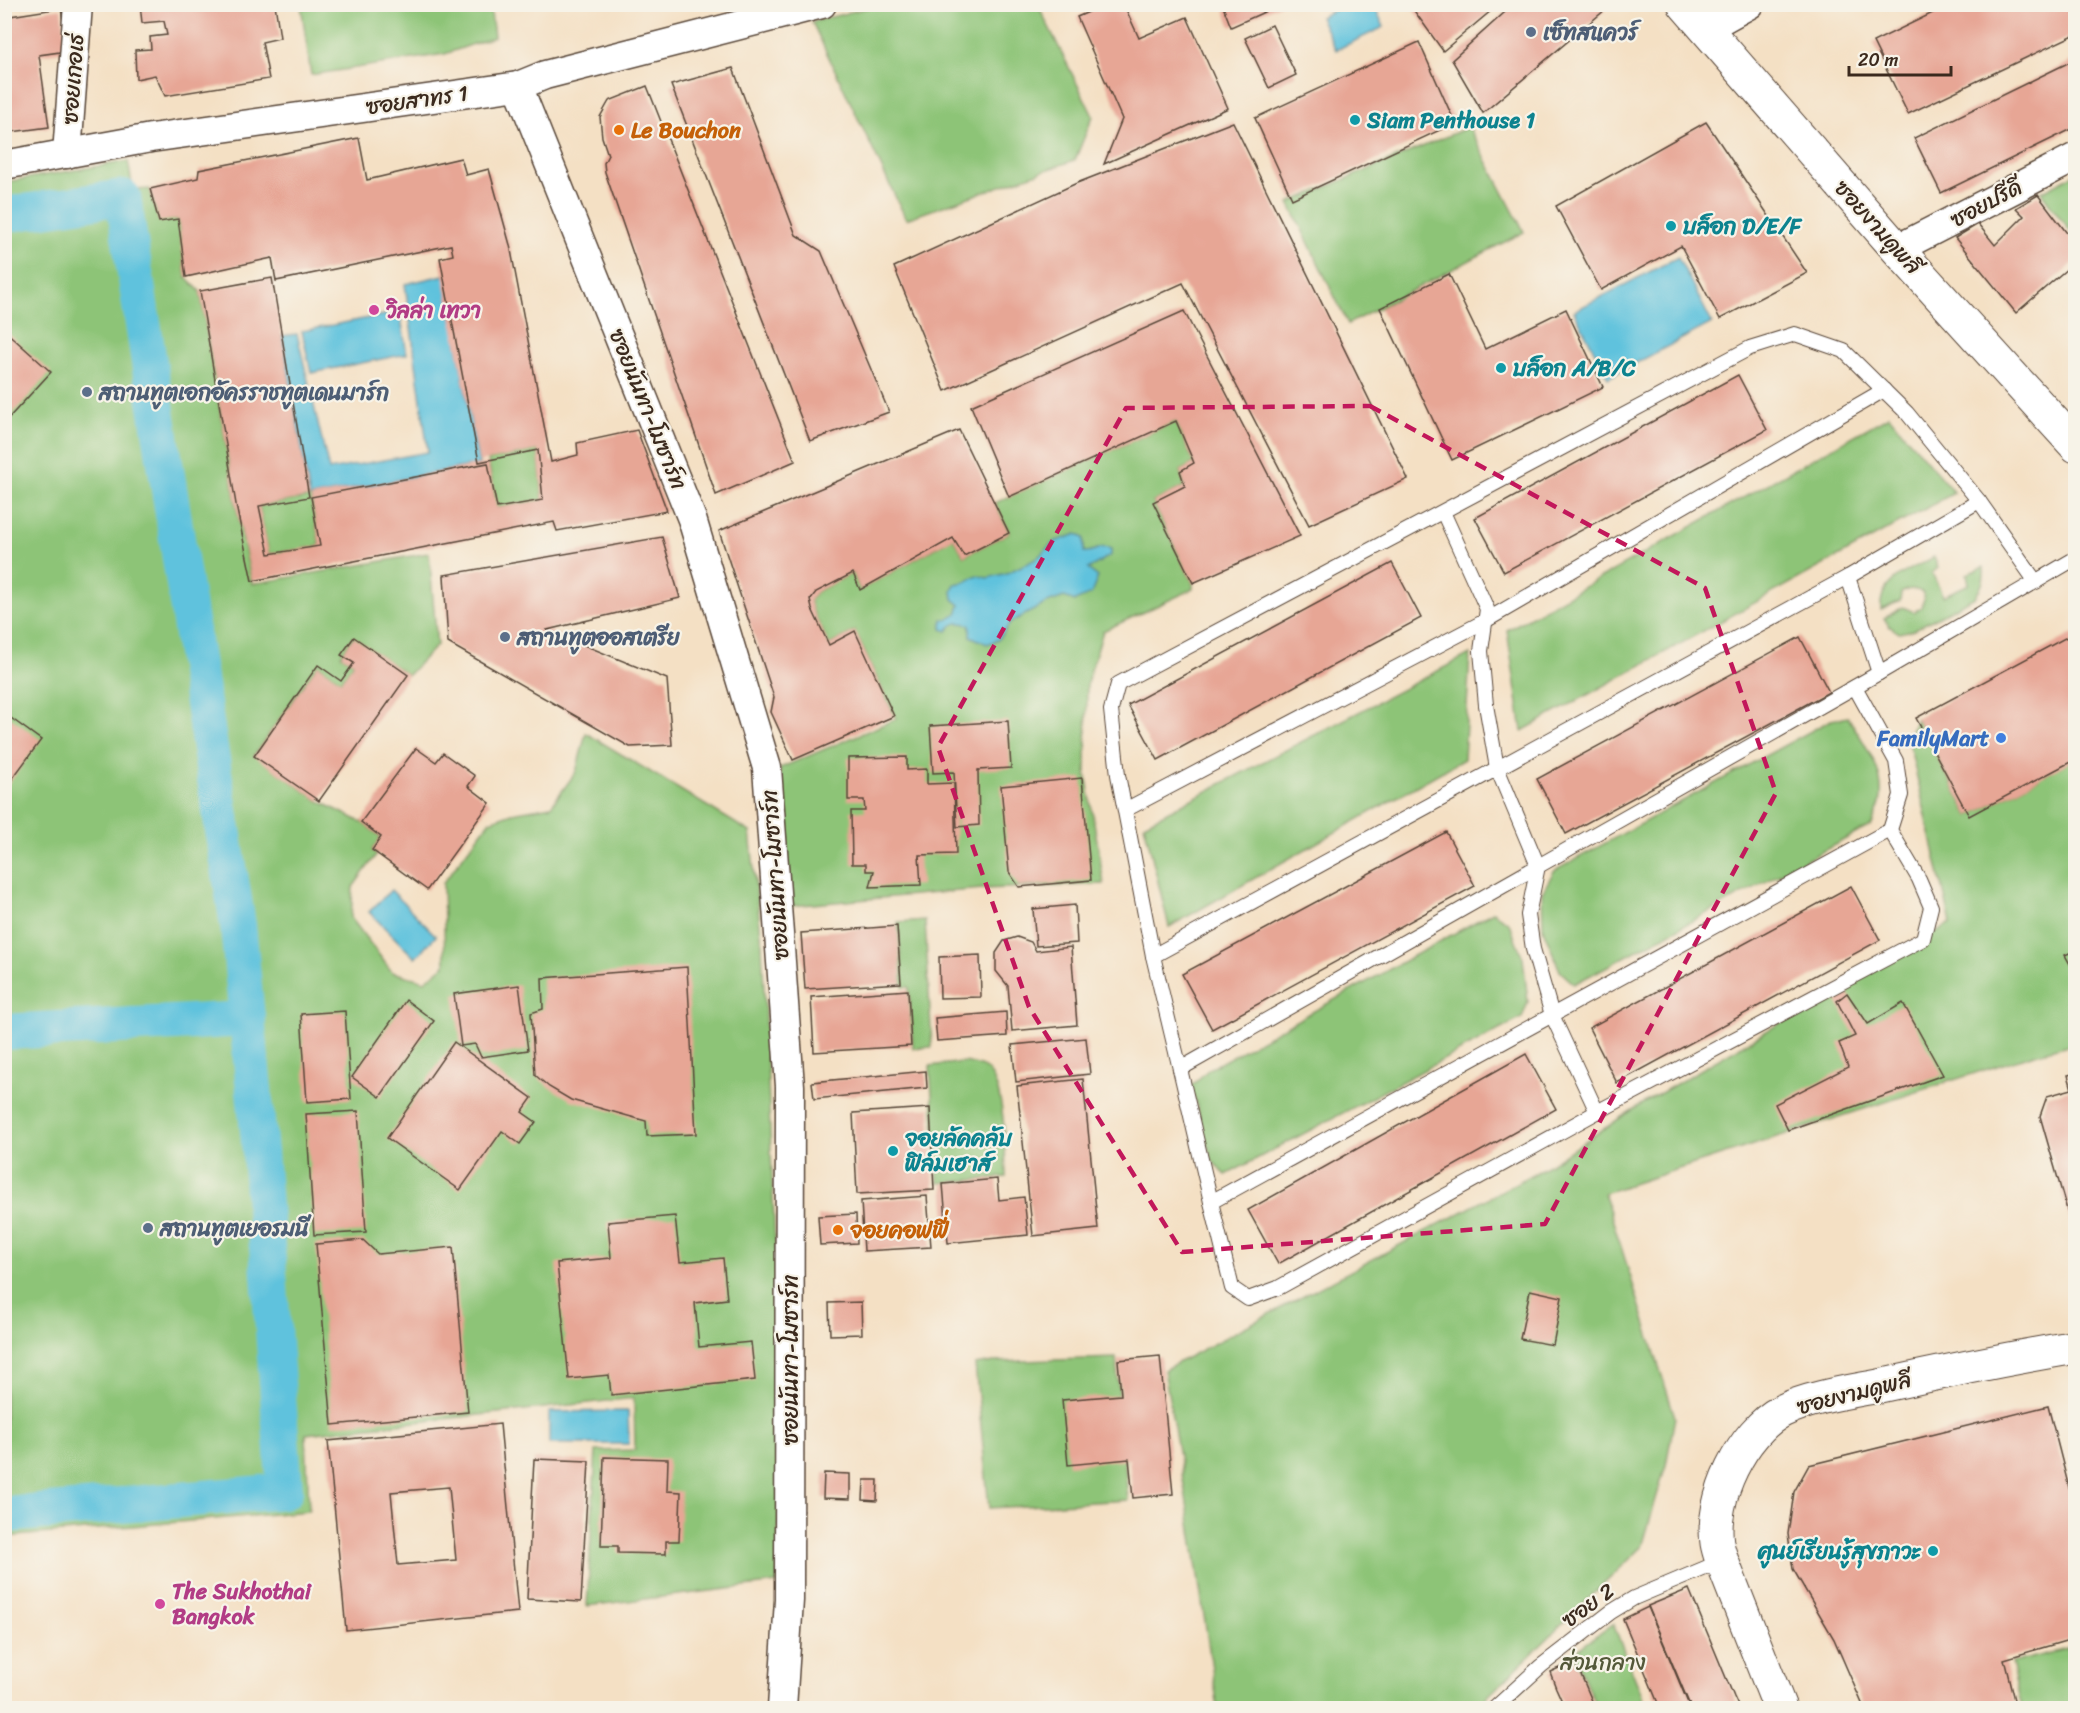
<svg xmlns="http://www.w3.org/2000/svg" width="2080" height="1713" font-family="Sriracha,'Playpen Sans Thai',sans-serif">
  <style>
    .green { fill: #8dc477; stroke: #64774a; stroke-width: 1.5 }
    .water { fill: #5fc2dd; stroke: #4d767e; stroke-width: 1.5 }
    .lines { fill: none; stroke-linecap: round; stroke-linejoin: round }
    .canal { stroke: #5fc2dd; stroke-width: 36 }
    .building { fill: #e7a695; fill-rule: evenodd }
    .service-casing { stroke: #574537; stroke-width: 16 }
    .minor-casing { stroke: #574537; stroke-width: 31 }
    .tertiary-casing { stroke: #574537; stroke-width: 35 }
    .service { stroke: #fff; stroke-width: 14 }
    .minor { stroke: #fff; stroke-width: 28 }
    .tertiary { stroke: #fff; stroke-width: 33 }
    .marked { fill: none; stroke: #c2185b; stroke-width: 4.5; stroke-dasharray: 12 8; stroke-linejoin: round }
    .service-dot { fill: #5c6f8a; stroke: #f7f3e8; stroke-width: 2 }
    .culture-dot { fill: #0f9aa8; stroke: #f7f3e8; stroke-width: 2 }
    .food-dot { fill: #e8710a; stroke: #f7f3e8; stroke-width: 2 }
    .hotel-dot { fill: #d1479c; stroke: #f7f3e8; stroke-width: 2 }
    .shop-dot { fill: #3f7fe0; stroke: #f7f3e8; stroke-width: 2 }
    .labels { text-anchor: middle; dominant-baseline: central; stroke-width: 4.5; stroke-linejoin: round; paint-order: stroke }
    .service-label { font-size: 22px; font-weight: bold; fill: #4e5e75; stroke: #f7f3e8; text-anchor: start }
    .street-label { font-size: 22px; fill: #3b2a1e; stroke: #f7f3e8 }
    .culture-label { font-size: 22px; font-weight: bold; fill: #0d838f; stroke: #f7f3e8; text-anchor: start }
    .food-label { font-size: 22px; font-weight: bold; fill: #c56008; stroke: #f7f3e8; text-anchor: start }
    .hotel-label { font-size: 22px; font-weight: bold; fill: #b23c85; stroke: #f7f3e8; text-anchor: start }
    .shop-label { font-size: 22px; font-weight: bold; fill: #366cbe; stroke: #f7f3e8; text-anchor: end }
    .park-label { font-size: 22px; fill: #545839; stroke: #f7f3e8 }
  </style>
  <rect width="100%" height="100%" fill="#f7f3e8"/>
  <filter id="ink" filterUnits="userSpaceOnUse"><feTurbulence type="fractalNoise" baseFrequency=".0167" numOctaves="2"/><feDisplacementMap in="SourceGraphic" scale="12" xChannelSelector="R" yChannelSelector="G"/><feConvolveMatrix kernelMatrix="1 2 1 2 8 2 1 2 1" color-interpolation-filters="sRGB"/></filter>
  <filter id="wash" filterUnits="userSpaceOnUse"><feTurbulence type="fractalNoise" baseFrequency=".008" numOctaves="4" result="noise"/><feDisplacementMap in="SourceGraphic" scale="24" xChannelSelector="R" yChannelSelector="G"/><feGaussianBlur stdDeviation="1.35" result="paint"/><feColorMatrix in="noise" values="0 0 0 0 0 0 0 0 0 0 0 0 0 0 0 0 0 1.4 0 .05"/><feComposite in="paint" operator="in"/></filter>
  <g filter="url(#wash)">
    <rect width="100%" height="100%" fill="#f4e0c4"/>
    <g class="green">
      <path d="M 301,5 L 490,5 L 494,37 L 445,54 L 311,75 Z"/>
      <path d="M 877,5 L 1038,5 L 1093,116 L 1075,160 L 906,219 L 812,22 Z"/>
      <path d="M 1469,127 L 1524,232 L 1348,324 L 1289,203 Z"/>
      <path d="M 128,161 L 133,190 L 150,189 L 159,221 L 178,219 L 186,277 L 200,291 L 237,510 L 252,584 L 429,553 L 437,645 L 408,675 L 353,637 L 341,655 L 354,663 L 341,681 L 318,665 L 254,755 L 319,801 L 361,822 L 381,837 L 372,850 L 377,854 L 353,887 L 351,918 L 392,972 L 425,981 L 445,965 L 443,883 L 490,821 L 512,813 L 551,806 L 576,772 L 586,733 L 750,832 L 762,944 L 781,1382 L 777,1583 L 587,1606 L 596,1451 L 635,1450 L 634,1398 L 306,1434 L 309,1511 L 5,1537 L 5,182 Z"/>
      <path d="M 2075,174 L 2075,238 L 2041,192 Z"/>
      <path d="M 1889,416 L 1954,493 L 1522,731 L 1507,630 Z"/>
      <path d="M 1176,421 L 1194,463 L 1180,471 L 1185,486 L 1153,502 L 1193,583 L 1193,589 L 1103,631 L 1087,683 L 1086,773 L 1104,884 L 982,889 L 791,906 L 780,768 L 896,719 L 855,631 L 829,645 L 812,609 L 810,600 L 816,592 L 853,573 L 860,590 L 953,538 L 964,556 L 1009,533 L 995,503 Z"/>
      <path d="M 538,450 L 543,500 L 497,508 L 488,460 Z"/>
      <path d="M 311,497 L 320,546 L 269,554 L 259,506 Z"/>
      <path d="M 1934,557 L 1938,568 L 1932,573 L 1943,596 L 1969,584 L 1967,574 L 1984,567 C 1985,579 1982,587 1975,597 L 1913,630 L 1899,633 L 1889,626 L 1884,618 L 1903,607 L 1914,612 L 1921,607 L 1924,599 L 1923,593 C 1915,588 1909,588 1901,593 L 1900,601 L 1881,610 C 1878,579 1911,570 1934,557 Z"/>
      <path d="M 1470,654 L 1464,759 L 1169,927 L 1144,824 Z"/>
      <path d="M 1848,717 C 1863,742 1887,772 1880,803 C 1878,810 1874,818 1872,825 L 1574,984 L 1560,971 L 1543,929 L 1542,893 L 1554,871 L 1831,720 Z"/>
      <path d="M 1916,718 L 1969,816 L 2075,759 L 2075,1043 L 2028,1056 L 1604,1193 L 1675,1417 L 1666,1465 L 1642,1547 L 1476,1708 L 1218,1708 L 1186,1497 L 1164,1370 L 1541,1170 L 1637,1107 L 1951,923 L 1908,739 Z"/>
      <path d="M 1493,912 L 1509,923 L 1523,958 L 1528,1002 L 1522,1018 L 1226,1175 L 1212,1161 L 1191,1086 L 1209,1069 Z"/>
      <path d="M 925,920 L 932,1047 L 913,1048 L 909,987 L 903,987 L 898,922 Z"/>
      <path d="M 965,1062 C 972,1064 983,1065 987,1070 C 1006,1088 1005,1151 1006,1177 L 938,1183 L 930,1066 Z"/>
      <path d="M 1116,1358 L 1128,1500 L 989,1508 L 975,1365 L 994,1362 Z"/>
      <path d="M 1613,1624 L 1647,1708 L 1597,1708 L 1573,1653 Z"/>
      <path d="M 2075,1647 L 2075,1708 L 2022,1708 L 2011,1663 Z"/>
    </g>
    <g class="water">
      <path d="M 1347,4 L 1374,5 L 1384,27 L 1336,50 L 1320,17 Z"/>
      <path d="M 1678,257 L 1712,323 L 1608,378 L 1574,311 Z"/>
      <path d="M 444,275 L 479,464 L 310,497 L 282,336 L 297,334 L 329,470 L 428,452 L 405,284 Z"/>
      <path d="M 400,312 L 407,354 L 311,373 L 302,331 Z"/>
      <path d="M 1077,534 L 1084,538 L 1084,552 C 1094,553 1101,544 1111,549 L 1111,555 L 1088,569 L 1098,577 L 1091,594 L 1075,601 L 1064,597 L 1047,603 L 1011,622 L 998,640 L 987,644 L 970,636 L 970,625 C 959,622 954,621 947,631 L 942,629 L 942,619 L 947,620 L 957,614 L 960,605 L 953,599 L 952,591 L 955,584 L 965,582 L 977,575 L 987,578 L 1007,573 L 1036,559 L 1054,542 Z"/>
      <path d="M 391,890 L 436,936 L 415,958 L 369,912 Z"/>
      <path d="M 628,1411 L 629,1444 L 549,1444 L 549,1412 Z"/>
    </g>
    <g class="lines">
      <g class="canal">
        <path d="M 4,215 L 123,197 L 238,925 L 260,1152 L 285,1491 L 4,1515"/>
        <path d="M 4,1032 L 248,1019"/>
      </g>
    </g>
    <g id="blocks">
      <g class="building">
        <path d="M 140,4 L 275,4 L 280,38 L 262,42 L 269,79 L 165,96 L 155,75 L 136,79 L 135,50 L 151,49 L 150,37 L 167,35 L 164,21 L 142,23 Z"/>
        <path d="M 1222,4 L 1282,4 L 1231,27 Z"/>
        <path d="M 1514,4 L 1612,4 L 1483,113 L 1452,60 Z"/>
        <path d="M 1951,4 L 2076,4 L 2076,34 L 1908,114 L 1873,42 Z"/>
        <path d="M 1105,5 L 1124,5 L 1139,38 L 1187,17 L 1228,108 L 1104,164 L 1122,119 L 1077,17 Z"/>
        <path d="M 1410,5 L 1498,5 L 1443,51 Z"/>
        <path d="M 61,8 L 67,51 L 39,55 L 49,127 L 4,133 L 4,17 Z"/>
        <path d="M 1272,25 L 1296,75 L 1269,88 L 1245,38 Z"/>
        <path d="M 1419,42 L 1455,123 L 1292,199 L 1255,118 Z"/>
        <path d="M 2076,59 L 2076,127 L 1941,193 L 1914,138 Z"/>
        <path d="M 733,68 L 796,235 L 821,251 L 889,412 L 810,441 L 671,85 Z"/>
        <path d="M 647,86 L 795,461 L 716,495 L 605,172 L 604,163 L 608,155 L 602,137 L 600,117 L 609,101 Z"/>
        <path d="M 1233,122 L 1408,479 L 1309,525 L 1183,283 L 945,391 L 894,267 L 1077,183 Z"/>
        <path d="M 1706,122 L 1807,273 L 1720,319 L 1681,246 L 1601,290 L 1556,206 Z"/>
        <path d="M 359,138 L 367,180 L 461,158 L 466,175 L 489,169 L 510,245 L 551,462 L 578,455 L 577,443 L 637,430 L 667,511 L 557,531 L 554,522 L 252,581 L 237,510 L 200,291 L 272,278 L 309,497 L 259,506 L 269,554 L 320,546 L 311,497 L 488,463 L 497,508 L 543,500 L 538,450 L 479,462 L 440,258 L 453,255 L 451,245 L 276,281 L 272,258 L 186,277 L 178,219 L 159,222 L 150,189 L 198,178 L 199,170 Z"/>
        <path d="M 2038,195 L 2076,245 L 2076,261 L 2016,313 L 1955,238 L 1978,224 L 1995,245 L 2024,216 L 2016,208 Z"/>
        <path d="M 1449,274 L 1485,349 L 1566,309 L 1603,387 L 1452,460 L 1380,308 Z"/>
        <path d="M 1184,311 L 1300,536 L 1193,583 L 1153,502 L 1185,486 L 1180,471 L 1194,463 L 1176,421 L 1009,497 L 971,406 Z"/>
        <path d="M 4,330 L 51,372 L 4,423 Z"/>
        <path d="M 1738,375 L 1767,430 L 1504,572 L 1475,518 Z"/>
        <path d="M 959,430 L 1009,533 L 964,556 L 953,538 L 860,590 L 853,573 L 816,592 L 810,600 L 812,609 L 829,645 L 855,631 L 894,716 L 793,760 L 771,712 L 774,697 L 719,531 Z"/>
        <path d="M 662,537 L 680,598 L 547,630 L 667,679 L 672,745 L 630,747 L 448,643 L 444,575 Z"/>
        <path d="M 1392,563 L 1421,618 L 1158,760 L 1128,705 Z"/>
        <path d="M 2076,632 L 2076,759 L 1969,816 L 1916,718 Z"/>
        <path d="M 354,637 L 408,675 L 319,801 L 254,756 L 318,665 L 341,681 L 354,663 L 341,655 Z"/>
        <path d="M 1800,637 L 1829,692 L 1566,834 L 1537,779 Z"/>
        <path d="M 4,713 L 41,740 L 4,790 Z"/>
        <path d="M 1008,721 L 1011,768 L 978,770 L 979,825 L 957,827 L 954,772 L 933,773 L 930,726 Z"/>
        <path d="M 416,748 L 436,762 L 443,753 L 475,776 L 468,786 L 490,803 L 427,890 L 372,850 L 381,837 L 361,822 Z"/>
        <path d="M 907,757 L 907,770 L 927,769 L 927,784 L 954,783 L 956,854 L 919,855 L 921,885 L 870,887 L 874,871 L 866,871 L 866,864 L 852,864 L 851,811 L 865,811 L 864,800 L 848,800 L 848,758 Z"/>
        <path d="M 1082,778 L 1091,880 L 1019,887 L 1009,872 L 1001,786 Z"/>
        <path d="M 1446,832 L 1475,886 L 1212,1029 L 1182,974 Z"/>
        <path d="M 1851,886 L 1880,940 L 1617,1083 L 1589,1028 Z"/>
        <path d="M 1075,905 L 1077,943 L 1036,946 L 1033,909 Z"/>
        <path d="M 897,926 L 901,983 L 805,989 L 801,933 Z"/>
        <path d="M 1017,937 L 1031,942 L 1036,951 L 1071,947 L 1077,1025 L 1012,1031 L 1008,986 L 996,971 L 996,953 L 1004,941 Z"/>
        <path d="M 2076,950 L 2076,975 L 2065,955 Z"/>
        <path d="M 980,955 L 981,997 L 940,998 L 939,957 Z"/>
        <path d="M 687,967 L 696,1134 L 647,1136 L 646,1121 L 571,1100 L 549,1087 L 535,1075 L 531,1013 L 543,1009 L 542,978 Z"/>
        <path d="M 519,985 L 528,1050 L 481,1057 L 475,1044 L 461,1046 L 454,994 Z"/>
        <path d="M 908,990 L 911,1046 L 814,1052 L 811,997 Z"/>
        <path d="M 1847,993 L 1868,1024 L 1903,1003 L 1943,1075 L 1788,1130 L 1775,1104 L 1848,1067 L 1839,1043 L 1855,1036 L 1837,1001 Z"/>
        <path d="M 406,1000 L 434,1021 L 380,1097 L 352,1077 Z"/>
        <path d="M 345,1011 L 351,1099 L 307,1102 L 301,1014 Z"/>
        <path d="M 1006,1012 L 1007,1036 L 937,1041 L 935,1018 Z"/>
        <path d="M 1086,1038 L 1090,1074 L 1016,1082 L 1012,1045 Z"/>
        <path d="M 454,1042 L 532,1098 L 522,1112 L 536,1122 L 520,1144 L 502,1131 L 460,1190 L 387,1138 Z"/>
        <path d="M 1526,1054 L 1556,1109 L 1278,1264 L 1248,1210 Z"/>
        <path d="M 926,1071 L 927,1088 L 814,1099 L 812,1082 Z"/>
        <path d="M 2076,1073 L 2076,1238 L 2075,1238 L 2040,1116 L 2047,1096 L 2072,1089 L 2068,1075 Z"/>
        <path d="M 1083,1079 L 1098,1229 L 1033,1236 L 1017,1086 Z"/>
        <path d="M 930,1108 L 934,1190 L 857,1194 L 853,1113 Z"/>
        <path d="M 358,1111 L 366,1232 L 314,1235 L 306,1114 Z"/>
        <path d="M 997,1179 L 999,1200 L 1024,1197 L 1028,1235 L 948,1243 L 943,1184 Z"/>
        <path d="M 927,1196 L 931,1247 L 864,1251 L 861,1201 Z"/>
        <path d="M 856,1214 L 857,1243 L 820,1245 L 818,1216 Z"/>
        <path d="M 675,1216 L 680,1262 L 723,1258 L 727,1299 L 695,1303 L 699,1347 L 751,1342 L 755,1380 L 611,1395 L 609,1375 L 569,1379 L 557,1263 L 611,1258 L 608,1222 Z"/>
        <path d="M 363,1240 L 378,1254 L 453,1247 L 468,1412 L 332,1425 L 316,1244 Z"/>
        <path d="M 1530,1290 L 1562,1297 L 1553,1345 L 1520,1339 Z"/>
        <path d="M 861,1302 L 862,1334 L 830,1335 L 829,1303 Z"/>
        <path d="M 1160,1356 L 1173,1494 L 1133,1498 L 1129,1459 L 1068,1465 L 1062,1400 L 1121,1395 L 1118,1360 Z"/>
        <path d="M 2048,1406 L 2076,1515 L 2076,1638 L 2004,1659 L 2016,1708 L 1864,1708 L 1834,1639 L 1793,1569 L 1788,1534 L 1794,1492 L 1809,1465 Z"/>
        <path d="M 500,1424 L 518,1612 L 346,1630 L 328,1441 ZM 449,1487 L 456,1560 L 398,1565 L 391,1492 Z"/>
        <path d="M 604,1457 L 668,1459 L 667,1491 L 681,1492 L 679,1541 L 666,1541 L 666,1554 L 618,1553 L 618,1546 L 601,1546 Z"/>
        <path d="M 534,1459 L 589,1461 L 581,1602 L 527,1599 Z"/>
        <path d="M 824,1473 L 850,1474 L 850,1499 L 823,1498 Z"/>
        <path d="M 864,1480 L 878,1480 L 877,1501 L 863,1500 Z"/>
        <path d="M 1689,1589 L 1734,1697 L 1739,1708 L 1691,1708 L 1668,1653 L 1648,1606 Z"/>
        <path d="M 1648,1607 L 1661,1638 L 1690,1708 L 1660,1708 L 1636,1650 L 1623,1619 Z"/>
        <path d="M 1575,1661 L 1582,1677 L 1595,1708 L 1565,1708 L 1556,1688 L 1550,1672 Z"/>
      </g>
    </g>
  </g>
  <g filter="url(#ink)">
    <use href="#blocks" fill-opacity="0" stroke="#574537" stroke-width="1.5"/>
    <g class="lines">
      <g class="service-casing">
        <g id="service">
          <path d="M 1443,512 L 1487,609 L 1481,651 L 1486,705 L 1497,768 L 1538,866 L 1528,915 L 1533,949 L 1552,1015 L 1597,1112"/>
          <path d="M 1848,577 L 1153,956 L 1180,1069 L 1879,673"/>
          <path d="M 2036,582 L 1979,501 L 1848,577 L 1879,673 L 2076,558"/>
          <path d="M 1855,687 L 1896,761 L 1901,795 L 1890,830 L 1919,879 L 1931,907 L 1923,939 L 1597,1112 L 1278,1288 L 1248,1299 L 1232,1288 L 1211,1202 L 1890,830"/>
          <path d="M 1125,810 L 1485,621 L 1884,390"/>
          <path d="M 1153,956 L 1118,775 L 1111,710 L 1118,684 L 1750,348 L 1795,334 L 1844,351 L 1907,413 L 1979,501"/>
          <path d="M 1180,1069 L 1211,1202"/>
          <path d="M 1495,1708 L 1541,1666 L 1611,1612 L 1634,1598 L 1722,1561"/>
        </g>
      </g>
      <g class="minor-casing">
        <g id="minor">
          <path d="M 1705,29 L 1750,4"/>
          <path d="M 518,86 L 692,519 L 767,768 L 790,1086 L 789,1600 L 782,1708"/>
          <path d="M 67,154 L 78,4"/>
          <path d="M 4,165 L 151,138 L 518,86 L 545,75 L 822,4"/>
          <path d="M 1897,249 L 2076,157"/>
        </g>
      </g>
      <g class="tertiary-casing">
        <g id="tertiary">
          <path d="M 1684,4 L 1897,249 L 2076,446"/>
          <path d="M 1780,1708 L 1722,1561 C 1720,1555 1718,1549 1717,1543 C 1710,1499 1742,1432 1782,1411 C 1809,1397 1854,1391 1884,1385 C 1947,1371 2011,1358 2076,1347"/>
        </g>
      </g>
      <use href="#service" class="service"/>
      <use href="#minor" class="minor"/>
      <use href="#tertiary" class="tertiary"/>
    </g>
  </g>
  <path class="marked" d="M 1370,406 L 1705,588 L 1776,793 L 1545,1224 L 1182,1252 L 1029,1007 L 938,747 L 1126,408 Z"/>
  <g class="service-dot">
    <circle cx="1531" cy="32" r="6"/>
    <circle cx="87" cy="392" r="6"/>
    <circle cx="505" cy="637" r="6"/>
    <circle cx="148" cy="1228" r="6"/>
  </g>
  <g class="culture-dot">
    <circle cx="1355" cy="120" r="6"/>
    <circle cx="1671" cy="226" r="6"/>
    <circle cx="1501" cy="368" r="6"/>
    <circle cx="893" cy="1151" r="6"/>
    <circle cx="1933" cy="1551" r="6"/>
  </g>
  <g class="food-dot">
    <circle cx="619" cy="130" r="6"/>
    <circle cx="838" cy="1230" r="6"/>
  </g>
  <g class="hotel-dot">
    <circle cx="374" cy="310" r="6"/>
    <circle cx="160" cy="1604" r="6"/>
  </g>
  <circle class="shop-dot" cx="2001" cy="738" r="6"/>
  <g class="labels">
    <g class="service-label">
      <text x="1543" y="32">เซ็ทสแควร์</text>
      <text x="99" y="392">สถานทูตเอกอัครราชทูตเดนมาร์ก</text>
      <text x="517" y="637">สถานทูตออสเตรีย</text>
      <text x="160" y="1228">สถานทูตเยอรมนี</text>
    </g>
    <g class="street-label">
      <text transform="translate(73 79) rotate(-86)">ซอยเกอเธ่</text>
      <text transform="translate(417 100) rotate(-8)">ซอยสาทร 1</text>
      <text transform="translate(1986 203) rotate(-28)">ซอยปรีดี</text>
      <text transform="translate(1878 227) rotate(48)">ซอยงามดูพลี</text>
      <text transform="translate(648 409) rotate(68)">ซอยนันทา-โมซาร์ท</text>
      <text transform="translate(775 875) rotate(-94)">ซอยนันทา-โมซาร์ท</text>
      <text transform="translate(790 1360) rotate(-90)">ซอยนันทา-โมซาร์ท</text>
      <text transform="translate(1854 1393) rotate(-14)">ซอยงามดูพลี</text>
      <text transform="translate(1588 1605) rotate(-36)">ซอย 2</text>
    </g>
    <g class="culture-label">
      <text x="1367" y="120">Siam Penthouse 1</text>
      <text x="1683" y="226">บล็อก D/E/F</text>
      <text x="1513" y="368">บล็อก A/B/C</text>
      <text x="905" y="1138">จอยลัคคลับ<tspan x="905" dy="25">ฟิล์มเฮาส์</tspan></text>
      <text x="1921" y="1551" text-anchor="end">ศูนย์เรียนรู้สุขภาวะ</text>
    </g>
    <g class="food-label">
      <text x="631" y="130">Le Bouchon</text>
      <text x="850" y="1230">จอยคอฟฟี่</text>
    </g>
    <g class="hotel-label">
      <text x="386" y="310">วิลล่า เทวา</text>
      <text x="172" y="1591">The Sukhothai<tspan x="172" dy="25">Bangkok</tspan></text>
    </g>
    <g class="shop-label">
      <text x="1989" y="738">FamilyMart</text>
    </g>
    <g class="park-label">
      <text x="1603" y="1662">ส่วนกลาง</text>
    </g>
  </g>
  <rect width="2080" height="1713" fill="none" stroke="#f7f3e8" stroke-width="24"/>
  <path d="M1849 66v9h102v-9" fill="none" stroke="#3b2a1e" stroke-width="3"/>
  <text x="1858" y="66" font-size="18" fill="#3b2a1e" stroke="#f7f3e8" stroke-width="4.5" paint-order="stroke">20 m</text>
</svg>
